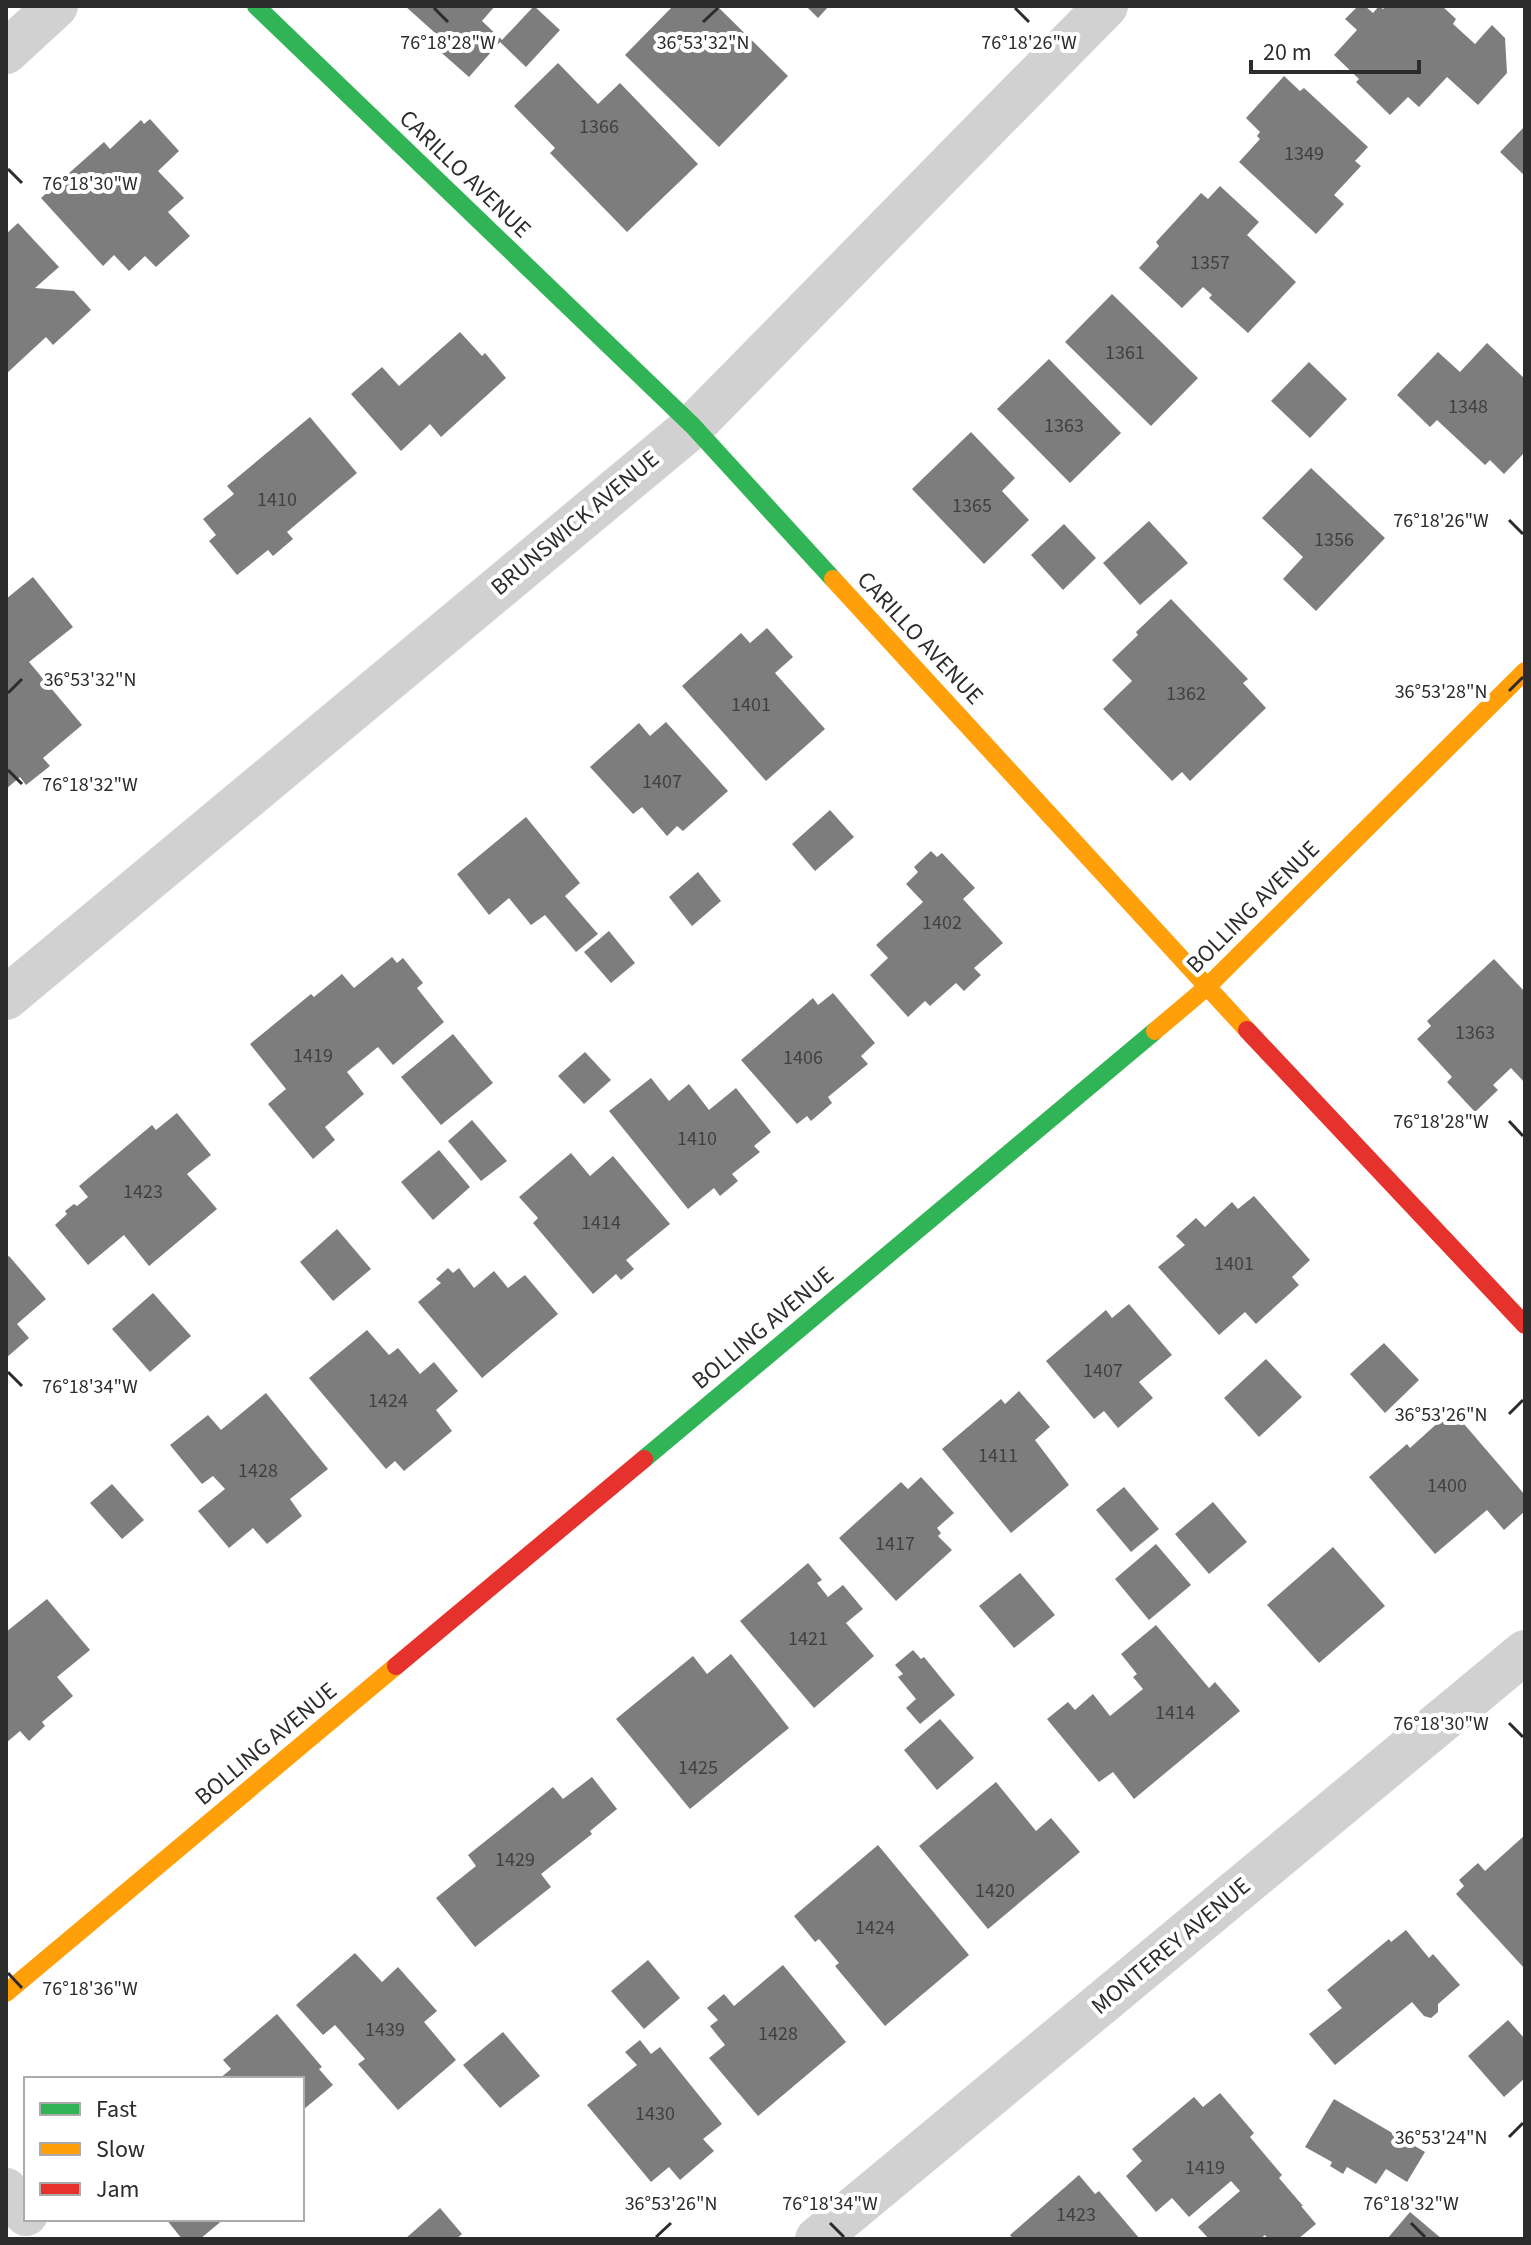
<svg xmlns="http://www.w3.org/2000/svg" width="1531" height="2245" font-family="'Source Sans 3',sans-serif">
  <style>
    .building { fill: #7d7d7d }
    .lines { fill: none; stroke-linecap: round; stroke-linejoin: round }
    .street { stroke: #d1d1d1; stroke-width: 44 }
    .fast { stroke: #30b455; stroke-width: 18 }
    .slow { stroke: #ff9f0a; stroke-width: 18 }
    .jam { stroke: #e5322d; stroke-width: 18 }
    .ticks { fill: none; stroke: #2c2c2c; stroke-width: 3 }
    .labels { text-anchor: middle; dominant-baseline: central; stroke-width: 8; stroke-linejoin: round; paint-order: stroke }
    .number-label { font-size: 20px; fill: #404040 }
    .street-label { font-size: 24px; fill: #2c2c2c; stroke: #fff }
    .ticks-label { font-size: 20px; text-anchor: middle; fill: #2c2c2c; stroke: #fff; stroke-width: 8; stroke-linejoin: round; paint-order: stroke }
  </style>
  <rect width="100%" height="100%" fill="#fff"/>
  <g class="building">
    <path d="M 405,6 L 495,6 L 482,21 L 502,40 L 534,6 L 560,30 L 526,67 L 500,42 L 469,77 L 427,40 L 434,32 Z"/>
    <path d="M 673,6 L 717,6 L 788,76 L 719,147 L 625,55 Z"/>
    <path d="M 806,6 L 829,6 L 818,18 Z"/>
    <path d="M 1358,6 L 1365,6 L 1373,13 L 1379,6 L 1383,9 L 1386,6 L 1442,6 L 1456,19 L 1453,24 L 1475,44 L 1492,25 L 1505,38 L 1507,73 L 1478,105 L 1447,77 L 1419,107 L 1408,97 L 1390,115 L 1356,82 L 1359,79 L 1334,55 L 1357,30 L 1345,19 Z"/>
    <path d="M 558,63 L 598,104 L 620,83 L 698,164 L 627,232 L 550,153 L 555,148 L 514,106 Z"/>
    <path d="M 1284,76 L 1300,91 L 1304,88 L 1368,147 L 1355,161 L 1361,166 L 1334,195 L 1344,204 L 1316,234 L 1239,162 L 1260,139 L 1257,136 L 1260,132 L 1246,118 Z"/>
    <path d="M 150,119 L 179,151 L 158,171 L 184,198 L 168,212 L 190,236 L 156,267 L 145,256 L 129,271 L 114,255 L 103,266 L 41,198 L 104,142 L 110,149 L 141,120 L 144,124 Z"/>
    <path d="M 1525,126 L 1525,176 L 1500,152 Z"/>
    <path d="M 1220,186 L 1259,222 L 1247,235 L 1296,282 L 1248,333 L 1209,298 L 1212,295 L 1203,287 L 1182,308 L 1139,268 L 1159,246 L 1156,242 L 1201,193 L 1208,199 Z"/>
    <path d="M 18,223 L 59,267 L 35,288 L 74,291 L 91,310 L 53,345 L 46,337 L 6,374 L 6,234 Z"/>
    <path d="M 1112,294 L 1198,378 L 1151,426 L 1065,342 Z"/>
    <path d="M 460,332 L 482,356 L 485,353 L 506,378 L 441,437 L 430,424 L 401,451 L 351,394 L 382,367 L 399,386 Z"/>
    <path d="M 1487,343 L 1525,379 L 1525,452 L 1504,474 L 1490,460 L 1485,465 L 1437,420 L 1430,427 L 1397,395 L 1438,352 L 1460,372 Z"/>
    <path d="M 1049,359 L 1121,433 L 1070,483 L 997,409 Z"/>
    <path d="M 1309,362 L 1347,399 L 1310,438 L 1271,401 Z"/>
    <path d="M 310,417 L 357,473 L 287,532 L 293,539 L 273,556 L 268,550 L 237,575 L 209,541 L 216,535 L 203,519 L 234,494 L 227,486 Z"/>
    <path d="M 971,432 L 1015,478 L 1002,491 L 1029,520 L 984,564 L 912,489 Z"/>
    <path d="M 1311,468 L 1385,538 L 1316,611 L 1283,579 L 1303,557 L 1262,518 Z"/>
    <path d="M 1149,521 L 1188,563 L 1140,605 L 1103,563 Z"/>
    <path d="M 1064,524 L 1096,558 L 1063,590 L 1031,555 Z"/>
    <path d="M 33,577 L 73,627 L 29,662 L 82,725 L 43,758 L 50,766 L 26,785 L 20,777 L 6,789 L 6,599 Z"/>
    <path d="M 1171,599 L 1248,679 L 1243,683 L 1266,708 L 1190,781 L 1182,772 L 1172,781 L 1103,709 L 1132,681 L 1112,660 L 1138,635 L 1136,632 Z"/>
    <path d="M 767,628 L 793,657 L 775,673 L 825,729 L 766,781 L 682,686 L 741,633 L 750,643 Z"/>
    <path d="M 666,722 L 728,791 L 683,831 L 677,826 L 667,836 L 642,807 L 633,814 L 590,767 L 639,723 L 650,736 Z"/>
    <path d="M 830,810 L 854,837 L 815,871 L 792,844 Z"/>
    <path d="M 526,817 L 580,883 L 565,896 L 598,934 L 576,952 L 545,915 L 531,925 L 509,898 L 489,915 L 457,874 Z"/>
    <path d="M 931,851 L 937,857 L 942,853 L 975,888 L 963,899 L 1003,943 L 974,968 L 981,975 L 964,991 L 956,983 L 930,1006 L 925,1001 L 908,1017 L 870,975 L 888,958 L 876,945 L 923,902 L 906,884 L 918,872 L 914,867 Z"/>
    <path d="M 698,872 L 721,901 L 692,926 L 669,897 Z"/>
    <path d="M 609,931 L 635,963 L 611,983 L 584,952 Z"/>
    <path d="M 392,957 L 397,963 L 403,958 L 423,983 L 417,988 L 444,1022 L 393,1065 L 378,1047 L 347,1072 L 364,1094 L 325,1127 L 335,1140 L 313,1159 L 268,1104 L 286,1089 L 250,1044 L 311,994 L 314,997 L 342,974 L 354,988 Z"/>
    <path d="M 1494,959 L 1525,992 L 1525,1083 L 1511,1068 L 1493,1085 L 1498,1090 L 1475,1112 L 1447,1082 L 1452,1077 L 1417,1039 L 1431,1026 L 1427,1021 Z"/>
    <path d="M 833,993 L 875,1043 L 861,1056 L 868,1064 L 828,1097 L 832,1103 L 811,1121 L 807,1116 L 797,1124 L 741,1060 L 813,998 L 818,1005 Z"/>
    <path d="M 453,1034 L 493,1083 L 441,1125 L 401,1077 Z"/>
    <path d="M 585,1052 L 611,1080 L 584,1104 L 558,1076 Z"/>
    <path d="M 651,1078 L 669,1101 L 689,1084 L 709,1110 L 736,1088 L 771,1132 L 754,1146 L 760,1152 L 732,1174 L 738,1181 L 720,1196 L 714,1188 L 688,1209 L 609,1111 Z"/>
    <path d="M 177,1113 L 211,1155 L 187,1174 L 217,1209 L 149,1266 L 124,1235 L 88,1265 L 55,1225 L 67,1214 L 65,1211 L 74,1204 L 77,1206 L 88,1197 L 79,1186 L 152,1125 L 156,1130 Z"/>
    <path d="M 472,1120 L 507,1161 L 481,1181 L 448,1141 Z"/>
    <path d="M 439,1150 L 470,1187 L 433,1220 L 401,1182 Z"/>
    <path d="M 571,1153 L 590,1176 L 613,1156 L 670,1224 L 626,1260 L 634,1269 L 621,1280 L 616,1274 L 593,1294 L 533,1223 L 538,1218 L 519,1197 Z"/>
    <path d="M 1254,1196 L 1310,1260 L 1292,1277 L 1299,1285 L 1256,1324 L 1245,1312 L 1219,1335 L 1158,1267 L 1185,1245 L 1176,1236 L 1196,1218 L 1205,1227 L 1232,1202 L 1238,1209 Z"/>
    <path d="M 337,1229 L 371,1269 L 333,1301 L 300,1262 Z"/>
    <path d="M 9,1256 L 46,1299 L 17,1324 L 29,1338 L 6,1358 L 6,1258 Z"/>
    <path d="M 448,1268 L 453,1273 L 459,1268 L 474,1288 L 494,1271 L 508,1288 L 525,1275 L 558,1314 L 482,1378 L 418,1302 L 441,1283 L 436,1279 Z"/>
    <path d="M 153,1293 L 191,1336 L 150,1372 L 112,1329 Z"/>
    <path d="M 1129,1304 L 1172,1355 L 1139,1382 L 1153,1398 L 1118,1428 L 1104,1411 L 1094,1419 L 1046,1361 L 1106,1310 L 1112,1318 Z"/>
    <path d="M 367,1330 L 389,1355 L 398,1348 L 420,1374 L 434,1362 L 458,1391 L 436,1410 L 452,1431 L 404,1471 L 395,1461 L 386,1469 L 309,1378 Z"/>
    <path d="M 1384,1343 L 1419,1380 L 1385,1413 L 1350,1374 Z"/>
    <path d="M 1266,1359 L 1302,1397 L 1259,1437 L 1224,1398 Z"/>
    <path d="M 1019,1391 L 1050,1427 L 1035,1440 L 1069,1485 L 1011,1533 L 942,1449 L 1001,1399 L 1005,1404 Z"/>
    <path d="M 266,1393 L 328,1469 L 290,1499 L 302,1516 L 267,1544 L 253,1528 L 229,1548 L 198,1511 L 225,1489 L 213,1476 L 202,1484 L 170,1445 L 208,1415 L 221,1430 Z"/>
    <path d="M 1452,1410 L 1525,1495 L 1525,1511 L 1504,1530 L 1487,1510 L 1435,1554 L 1369,1477 L 1407,1444 L 1410,1448 Z"/>
    <path d="M 921,1477 L 954,1513 L 937,1528 L 941,1533 L 938,1536 L 952,1550 L 896,1601 L 839,1538 L 901,1482 L 908,1489 Z"/>
    <path d="M 112,1484 L 144,1520 L 122,1539 L 90,1503 Z"/>
    <path d="M 1124,1487 L 1159,1529 L 1131,1552 L 1096,1510 Z"/>
    <path d="M 1213,1502 L 1247,1542 L 1209,1574 L 1175,1534 Z"/>
    <path d="M 1156,1544 L 1191,1585 L 1149,1620 L 1115,1579 Z"/>
    <path d="M 1333,1547 L 1385,1606 L 1319,1663 L 1267,1605 Z"/>
    <path d="M 808,1563 L 822,1580 L 817,1583 L 828,1597 L 843,1585 L 863,1609 L 846,1623 L 874,1656 L 814,1708 L 740,1621 Z"/>
    <path d="M 1020,1573 L 1055,1615 L 1014,1648 L 979,1606 Z"/>
    <path d="M 47,1599 L 90,1650 L 57,1677 L 73,1696 L 42,1722 L 45,1726 L 29,1741 L 20,1731 L 6,1743 L 6,1632 Z"/>
    <path d="M 1156,1625 L 1209,1688 L 1215,1682 L 1240,1711 L 1134,1799 L 1113,1772 L 1099,1782 L 1047,1719 L 1068,1702 L 1075,1710 L 1093,1694 L 1110,1716 L 1143,1689 L 1133,1677 L 1137,1674 L 1121,1654 Z"/>
    <path d="M 913,1650 L 921,1659 L 924,1657 L 955,1695 L 920,1724 L 906,1708 L 916,1699 L 898,1677 L 903,1674 L 895,1665 Z"/>
    <path d="M 731,1654 L 789,1728 L 690,1809 L 616,1719 L 693,1656 L 707,1674 Z"/>
    <path d="M 940,1719 L 974,1758 L 937,1790 L 904,1750 Z"/>
    <path d="M 592,1777 L 617,1809 L 590,1831 L 592,1834 L 541,1874 L 551,1887 L 475,1947 L 436,1898 L 476,1866 L 468,1855 L 553,1787 L 563,1799 Z"/>
    <path d="M 996,1782 L 1036,1831 L 1051,1818 L 1080,1852 L 988,1929 L 919,1846 Z"/>
    <path d="M 1525,1835 L 1525,1969 L 1456,1894 L 1464,1886 L 1459,1880 L 1478,1863 L 1485,1871 Z"/>
    <path d="M 878,1845 L 969,1955 L 885,2026 L 835,1966 L 839,1963 L 819,1939 L 815,1942 L 794,1916 Z"/>
    <path d="M 1406,1930 L 1429,1958 L 1433,1954 L 1460,1985 L 1438,2004 L 1438,2012 L 1431,2018 L 1424,2016 L 1412,2002 L 1335,2065 L 1309,2034 L 1342,2008 L 1327,1990 L 1389,1939 L 1391,1942 Z"/>
    <path d="M 355,1953 L 382,1982 L 398,1967 L 437,2011 L 424,2022 L 456,2060 L 398,2110 L 358,2064 L 365,2059 L 335,2025 L 323,2035 L 296,2005 Z"/>
    <path d="M 648,1960 L 680,1998 L 644,2029 L 611,1991 Z"/>
    <path d="M 783,1965 L 846,2042 L 758,2116 L 709,2058 L 725,2045 L 710,2026 L 718,2020 L 707,2008 L 724,1994 L 734,2006 Z"/>
    <path d="M 277,2014 L 322,2067 L 319,2069 L 333,2085 L 304,2109 L 302,2106 L 302,2079 L 219,2079 L 231,2069 L 223,2060 Z"/>
    <path d="M 1508,2020 L 1525,2039 L 1525,2078 L 1504,2097 L 1468,2056 Z"/>
    <path d="M 503,2032 L 540,2076 L 500,2108 L 463,2065 Z"/>
    <path d="M 640,2040 L 651,2054 L 660,2047 L 722,2124 L 703,2139 L 714,2151 L 680,2180 L 669,2167 L 651,2182 L 587,2105 L 637,2065 L 625,2052 Z"/>
    <path d="M 1220,2093 L 1254,2133 L 1250,2137 L 1282,2175 L 1279,2178 L 1303,2206 L 1301,2206 L 1316,2224 L 1298,2239 L 1268,2239 L 1265,2235 L 1260,2239 L 1209,2239 L 1198,2227 L 1240,2191 L 1231,2181 L 1189,2217 L 1172,2198 L 1156,2212 L 1126,2176 L 1142,2161 L 1132,2149 L 1194,2097 L 1203,2107 Z"/>
    <path d="M 1334,2099 L 1425,2152 L 1407,2182 L 1386,2169 L 1376,2184 L 1347,2167 L 1343,2174 L 1330,2166 L 1332,2162 L 1305,2147 Z"/>
    <path d="M 1079,2175 L 1095,2194 L 1099,2191 L 1140,2239 L 1013,2239 L 1010,2235 Z"/>
    <path d="M 440,2208 L 462,2234 L 456,2239 L 405,2239 Z"/>
    <path d="M 1410,2212 L 1442,2239 L 1387,2239 Z"/>
    <path d="M 166,2219 L 224,2219 L 200,2239 L 182,2239 Z"/>
  </g>
  <g class="lines">
    <g class="street">
      <path d="M 6,52 L 56,6"/>
      <path d="M 6,998 L 693,426 L 1106,6"/>
      <path d="M 6,2190 L 26,2214"/>
      <path d="M 817,2239 L 1525,1652"/>
    </g>
    <g class="fast">
      <path d="M 256,6 L 693,426 L 833,579"/>
      <path d="M 644,1459 L 1155,1031"/>
    </g>
    <g class="slow">
      <path d="M 833,579 L 1247,1030"/>
      <path d="M 1155,1031 L 1207,987 L 1525,671"/>
      <path d="M 6,1993 L 396,1666"/>
    </g>
    <g class="jam">
      <path d="M 1247,1030 L 1525,1325"/>
      <path d="M 396,1666 L 644,1459"/>
    </g>
  </g>
  <path class="ticks" d="M 434,8 L 448,22M 1015,8 L 1029,22M 703,22 L 718,8M 8,169 L 22,183M 1509,520 L 1523,534M 1509,691 L 1523,677M 8,693 L 22,679M 8,770 L 22,784M 1509,1121 L 1523,1136M 8,1372 L 22,1386M 1509,1414 L 1523,1400M 1509,1723 L 1523,1737M 8,1973 L 22,1988M 1509,2137 L 1523,2123M 830,2223 L 844,2237M 1411,2223 L 1425,2237M 656,2237 L 671,2223"/>
  <g class="labels">
    <g class="number-label">
      <text x="599" y="127">1366</text>
      <text x="1304" y="154">1349</text>
      <text x="1210" y="263">1357</text>
      <text x="1125" y="353">1361</text>
      <text x="1468" y="407">1348</text>
      <text x="1064" y="426">1363</text>
      <text x="277" y="500">1410</text>
      <text x="972" y="506">1365</text>
      <text x="1334" y="540">1356</text>
      <text x="1186" y="694">1362</text>
      <text x="751" y="705">1401</text>
      <text x="662" y="782">1407</text>
      <text x="942" y="923">1402</text>
      <text x="1475" y="1033">1363</text>
      <text x="313" y="1056">1419</text>
      <text x="803" y="1058">1406</text>
      <text x="697" y="1139">1410</text>
      <text x="143" y="1192">1423</text>
      <text x="601" y="1223">1414</text>
      <text x="1234" y="1264">1401</text>
      <text x="1103" y="1371">1407</text>
      <text x="388" y="1401">1424</text>
      <text x="998" y="1456">1411</text>
      <text x="258" y="1471">1428</text>
      <text x="1447" y="1486">1400</text>
      <text x="895" y="1544">1417</text>
      <text x="808" y="1639">1421</text>
      <text x="1175" y="1713">1414</text>
      <text x="698" y="1768">1425</text>
      <text x="515" y="1860">1429</text>
      <text x="995" y="1891">1420</text>
      <text x="875" y="1928">1424</text>
      <text x="385" y="2030">1439</text>
      <text x="778" y="2034">1428</text>
      <text x="655" y="2114">1430</text>
      <text x="1205" y="2168">1419</text>
      <text x="1076" y="2215">1423</text>
    </g>
    <g class="street-label">
      <text transform="translate(465 174) rotate(44)">CARILLO AVENUE</text>
      <text transform="translate(575 523) rotate(-40)">BRUNSWICK AVENUE</text>
      <text transform="translate(920 638) rotate(47)">CARILLO AVENUE</text>
      <text transform="translate(1253 907) rotate(-45)">BOLLING AVENUE</text>
      <text transform="translate(763 1328) rotate(-40)">BOLLING AVENUE</text>
      <text transform="translate(266 1744) rotate(-40)">BOLLING AVENUE</text>
      <text transform="translate(1171 1946) rotate(-40)">MONTEREY AVENUE</text>
    </g>
  </g>
  <g class="ticks-label">
    <text x="703" y="49">36°53'32"N</text>
    <text x="448" y="49">76°18'28"W</text>
    <text x="1029" y="49">76°18'26"W</text>
    <text x="90" y="190">76°18'30"W</text>
    <text x="1441" y="527">76°18'26"W</text>
    <text x="90" y="686">36°53'32"N</text>
    <text x="1441" y="698">36°53'28"N</text>
    <text x="90" y="791">76°18'32"W</text>
    <text x="1441" y="1128">76°18'28"W</text>
    <text x="90" y="1393">76°18'34"W</text>
    <text x="1441" y="1421">36°53'26"N</text>
    <text x="1441" y="1730">76°18'30"W</text>
    <text x="90" y="1995">76°18'36"W</text>
    <text x="1441" y="2144">36°53'24"N</text>
    <text x="830" y="2210">76°18'34"W</text>
    <text x="1411" y="2210">76°18'32"W</text>
    <text x="671" y="2210">36°53'26"N</text>
  </g>
  <rect width="1531" height="2245" fill="none" stroke="#2c2c2c" stroke-width="16"/>
  <rect x="24" y="2077" width="280" height="144" fill="#ffffff" stroke="#ababab" stroke-width="2"/>
  <rect x="40" y="2103" width="40" height="12" fill="#30b455" stroke="#ababab" stroke-width="2"/>
  <text x="96" y="2117" font-size="24" fill="#2c2c2c">Fast</text>
  <rect x="40" y="2143" width="40" height="12" fill="#ff9f0a" stroke="#ababab" stroke-width="2"/>
  <text x="96" y="2157" font-size="24" fill="#2c2c2c">Slow</text>
  <rect x="40" y="2183" width="40" height="12" fill="#e5322d" stroke="#ababab" stroke-width="2"/>
  <text x="96" y="2197" font-size="24" fill="#2c2c2c">Jam</text>
  <path d="M1251 60v12h168v-12" fill="none" stroke="#2c2c2c" stroke-width="4"/>
  <text x="1263" y="60" font-size="24" fill="#2c2c2c" stroke="#ffffff" stroke-width="6" paint-order="stroke">20 m</text>
</svg>
